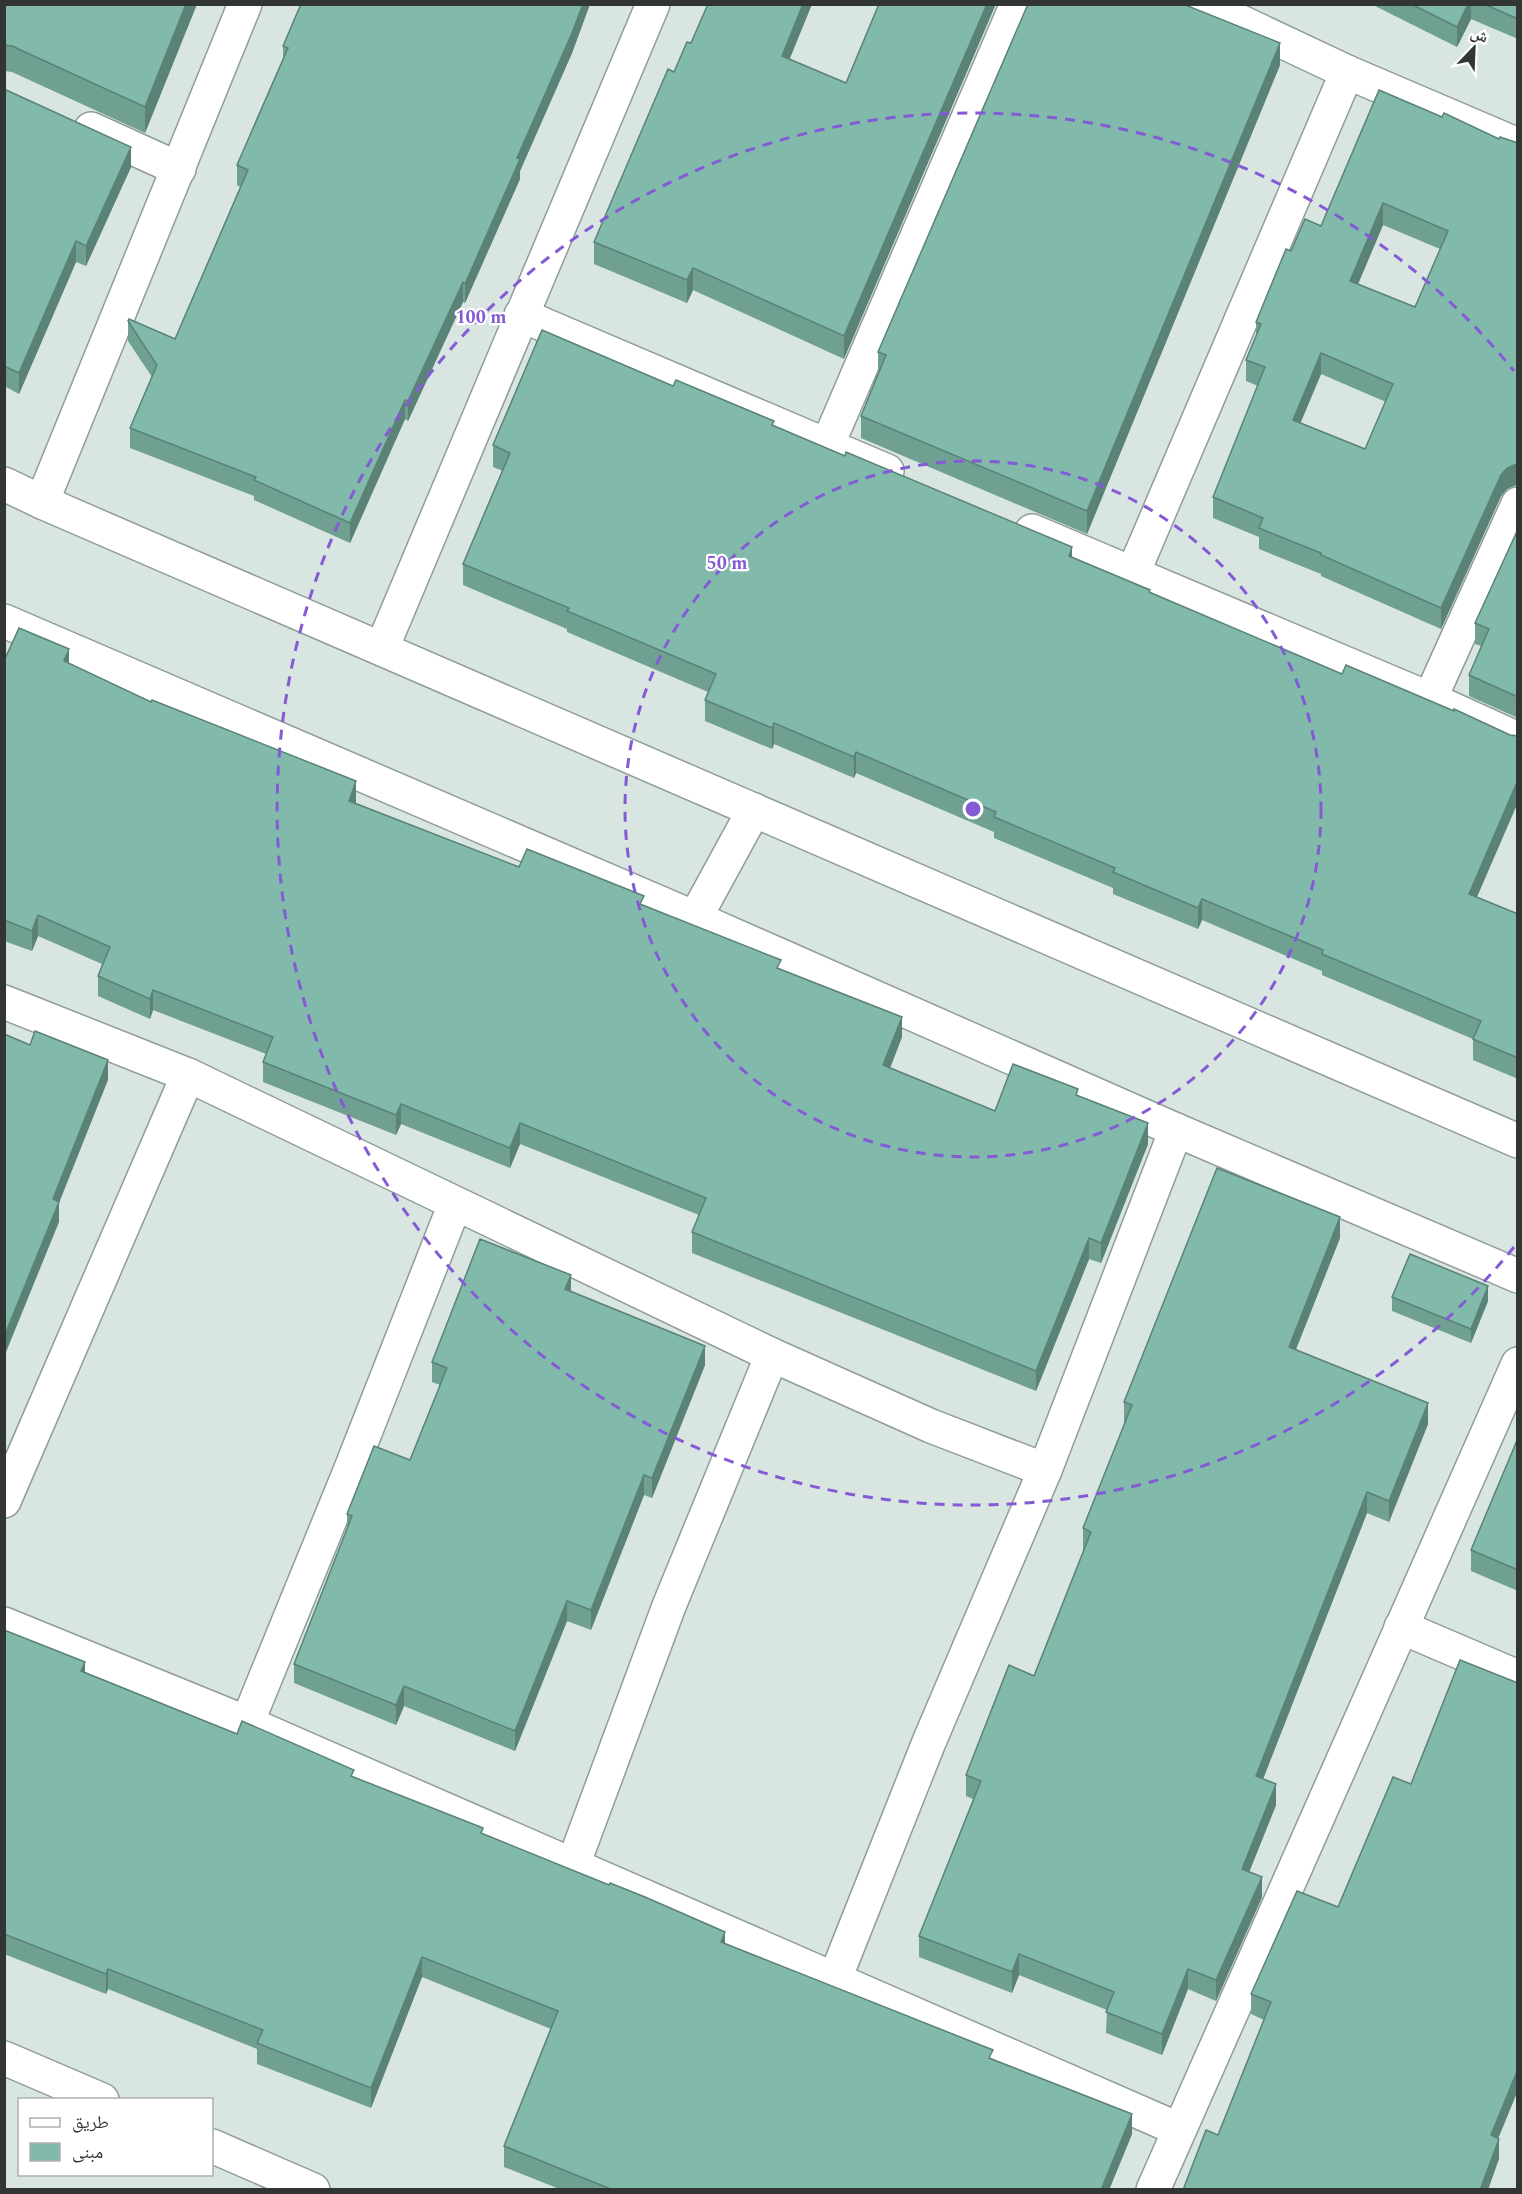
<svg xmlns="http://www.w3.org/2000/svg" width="1522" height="2194" font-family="Spectral,'Noto Naskh Arabic',serif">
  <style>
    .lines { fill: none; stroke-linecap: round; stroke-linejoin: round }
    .minor-casing { stroke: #909c98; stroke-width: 36 }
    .minor { stroke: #fff; stroke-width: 33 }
    .wall { fill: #6fa092; fill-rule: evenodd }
    .shaded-wall { fill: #5a8277 }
    .building { fill: #81baaa; stroke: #5a8277; stroke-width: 1.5; fill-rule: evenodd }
    .ring { fill: none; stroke: #845bd5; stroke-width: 3; stroke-dasharray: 10 8 }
    .centre { fill: #845bd5; stroke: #fff; stroke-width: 3 }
    .ring-label { font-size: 18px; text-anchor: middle; font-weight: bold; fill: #845bd5; stroke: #fff; stroke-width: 4.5; stroke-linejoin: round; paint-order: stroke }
  </style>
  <rect width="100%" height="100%" fill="#d8e5e1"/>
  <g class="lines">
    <g class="minor-casing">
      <g id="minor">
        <path d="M 1203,4 L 1347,72 L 1518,145"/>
        <path d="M 91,129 L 179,169"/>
        <path d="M 521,315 L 887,471"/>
        <path d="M 827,446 L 1017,4"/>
        <path d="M 4,484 L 42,502 L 1518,1141"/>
        <path d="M 42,502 L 245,4"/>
        <path d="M 1032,531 L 1430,699 L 1518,739"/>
        <path d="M 1133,573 L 1347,72"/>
        <path d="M 4,621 L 695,918 L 1176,1130 L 1518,1276"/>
        <path d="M 382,648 L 653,4"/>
        <path d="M 1430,699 L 1518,504"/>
        <path d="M 695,918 L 754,810"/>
        <path d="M 4,1002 L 188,1075 L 772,1355 L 931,1426 L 1045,1470"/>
        <path d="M 4,1501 L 188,1075"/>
        <path d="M 4,1624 L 247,1723 L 1178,2129"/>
        <path d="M 1401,1627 L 1518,1677"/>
        <path d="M 247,1723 L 350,1471 L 455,1204"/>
        <path d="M 573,1865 L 669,1606 L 772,1355"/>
        <path d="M 834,1981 L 929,1742 L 1045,1470 L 1176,1130"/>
        <path d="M 4,2058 L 102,2100"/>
        <path d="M 212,2146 L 313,2190"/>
        <path d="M 1153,2190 L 1518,1364"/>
      </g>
    </g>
    <use href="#minor" class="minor"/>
  </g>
  <g class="wall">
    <path d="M 4,4 L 197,4 L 145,133 L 12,72 L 4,71 Z"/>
    <path d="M 301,4 L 590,4 L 572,53 L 520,171 L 520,179 L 465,303 L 463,302 L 408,421 L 405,419 L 350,543 L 254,500 L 254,496 L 130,448 L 130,428 L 152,377 L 128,341 L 128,321 L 175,339 L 240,187 L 237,185 L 237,165 L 283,60 L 283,46 Z"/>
    <path d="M 708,4 L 812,4 L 789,59 L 846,83 L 844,359 L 693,290 L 687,303 L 594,264 L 594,242 L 674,72 L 691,43 Z"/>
    <path d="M 1371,4 L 1518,4 L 1518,39 L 1471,19 L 1457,47 Z"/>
    <path d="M 1280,65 L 1087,534 L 861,438 L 861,416 L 878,373 L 878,352 Z"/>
    <path d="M 4,89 L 131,167 L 86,266 L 76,262 L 19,394 L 4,386 Z"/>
    <path d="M 1442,117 L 1499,139 L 1518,143 L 1518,486 L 1516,485 L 1507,489 L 1501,496 L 1441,629 L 1321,576 L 1321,574 L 1259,549 L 1259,537 L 1213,518 L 1213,497 L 1258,386 L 1246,381 L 1246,360 L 1256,337 L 1256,322 L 1291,251 L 1321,226 ZM 1383,225 L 1440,249 L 1415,307 L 1358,284 ZM 1321,374 L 1386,402 L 1365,449 L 1300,423 Z"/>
    <path d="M 673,386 L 774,426 L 1072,557 L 1150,593 L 1342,674 L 1510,735 L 1518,736 L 1518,802 L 1477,897 L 1518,914 L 1518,1079 L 1473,1060 L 1473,1039 L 1322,975 L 1322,971 L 1202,920 L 1198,929 L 1113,894 L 1113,888 L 994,838 L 994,832 L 856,773 L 854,778 L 774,744 L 772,749 L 705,721 L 705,700 L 708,692 L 567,632 L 567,629 L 463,585 L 463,564 L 503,471 L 493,467 L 493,445 Z"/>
    <path d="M 1518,529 L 1518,718 L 1469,696 L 1469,675 L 1481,646 L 1475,644 L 1475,623 Z"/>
    <path d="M 4,661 L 69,663 L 356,802 L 356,803 L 519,867 L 644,906 L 781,969 L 902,1037 L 890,1068 L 995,1111 L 1078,1095 L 1148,1144 L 1101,1263 L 1089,1259 L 1036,1391 L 692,1253 L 692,1232 L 699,1215 L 520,1144 L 510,1168 L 401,1124 L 396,1135 L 263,1082 L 263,1062 L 266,1054 L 153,1010 L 150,1019 L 98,996 L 98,976 L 102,964 L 38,936 L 32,951 L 4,941 Z"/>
    <path d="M 1340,1238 L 1296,1349 L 1428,1424 L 1389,1522 L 1367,1513 L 1263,1779 L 1276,1805 L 1249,1872 L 1262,1897 L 1216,2001 L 1188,1989 L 1162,2055 L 1106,2033 L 1107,2010 L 1019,1975 L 1012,1993 L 919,1957 L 919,1936 L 973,1799 L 966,1796 L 966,1775 L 1034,1676 L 1084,1550 L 1083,1549 L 1083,1528 L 1125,1423 L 1124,1423 L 1124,1402 Z"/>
    <path d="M 571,1291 L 705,1365 L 652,1498 L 644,1495 L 591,1630 L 567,1621 L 515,1751 L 404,1706 L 396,1725 L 294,1683 L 294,1664 L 347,1529 L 347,1514 L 410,1460 L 440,1385 L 432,1382 L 432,1362 Z"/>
    <path d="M 1392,1297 L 1488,1301 L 1471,1343 L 1392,1311 Z"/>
    <path d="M 1518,1438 L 1518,1591 L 1471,1571 L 1471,1550 Z"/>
    <path d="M 4,1630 L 85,1672 L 237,1734 L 354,1777 L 725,1944 L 993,2059 L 1132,2134 L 1109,2190 L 562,2190 L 504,2167 L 504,2146 L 551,2029 L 422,1977 L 371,2108 L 257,2064 L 257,2049 L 108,1989 L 106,1994 L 4,1954 Z"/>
    <path d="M 1518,1683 L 1518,2090 L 1498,2138 L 1499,2159 L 1218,2135 L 1264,2020 L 1251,2014 L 1251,1994 L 1338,1907 L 1411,1784 Z"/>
  </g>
  <g class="shaded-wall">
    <path d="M 186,4 L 197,4 L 145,133 L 145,107 Z"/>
    <path d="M 583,4 L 590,4 L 572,53 L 520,171 L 520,179 L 465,303 L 465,284 L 517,158 Z"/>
    <path d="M 803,4 L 812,4 L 782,78 L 782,56 Z"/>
    <path d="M 987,4 L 996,4 L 844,359 L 844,336 Z"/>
    <path d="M 1468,4 L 1471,4 L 1471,19 L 1457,47 L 1457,27 Z"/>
    <path d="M 1280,43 L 1280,65 L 1087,534 L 1087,511 Z"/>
    <path d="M 131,147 L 131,167 L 86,266 L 86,246 Z"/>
    <path d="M 1383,203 L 1383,225 L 1350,303 L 1350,281 Z"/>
    <path d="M 76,241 L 76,262 L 19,394 L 19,373 Z"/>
    <path d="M 693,268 L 693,290 L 687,303 L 687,280 Z"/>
    <path d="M 463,282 L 463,302 L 408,421 L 408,401 Z"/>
    <path d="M 1321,353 L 1321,374 L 1293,441 L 1293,420 Z"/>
    <path d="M 405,400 L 405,419 L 350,543 L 350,523 Z"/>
    <path d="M 1516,464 L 1516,485 L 1507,489 L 1501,496 L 1441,629 L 1441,608 L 1501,475 L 1507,468 Z"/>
    <path d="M 1072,547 L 1072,568 L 1069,556 Z"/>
    <path d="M 69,649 L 69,669 L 64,661 Z"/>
    <path d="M 774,723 L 774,744 L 772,749 L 772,728 Z"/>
    <path d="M 856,752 L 856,773 L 854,778 L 854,757 Z"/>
    <path d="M 1518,780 L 1518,802 L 1469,915 L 1469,894 Z"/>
    <path d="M 356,781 L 356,802 L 349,821 L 349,801 Z"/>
    <path d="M 1202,899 L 1202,920 L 1198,929 L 1198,908 Z"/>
    <path d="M 38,915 L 38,936 L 32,951 L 32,931 Z"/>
    <path d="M 153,990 L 153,1010 L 150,1019 L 150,999 Z"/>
    <path d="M 902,1017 L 902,1037 L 883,1086 L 883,1065 Z"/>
    <path d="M 108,1060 L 108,1080 L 59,1203 L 59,1222 L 4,1357 L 4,1337 L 53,1199 Z"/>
    <path d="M 401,1104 L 401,1124 L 396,1135 L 396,1115 Z"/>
    <path d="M 520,1123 L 520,1144 L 510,1168 L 510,1148 Z"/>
    <path d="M 1148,1123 L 1148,1144 L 1101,1263 L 1101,1243 Z"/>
    <path d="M 1340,1217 L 1340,1238 L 1289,1367 L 1289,1347 Z"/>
    <path d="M 1089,1238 L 1089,1259 L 1036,1391 L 1036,1371 Z"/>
    <path d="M 571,1275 L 571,1295 L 565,1289 Z"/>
    <path d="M 1488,1286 L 1488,1301 L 1471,1343 L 1471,1329 Z"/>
    <path d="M 705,1346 L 705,1365 L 652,1498 L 652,1478 Z"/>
    <path d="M 1428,1403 L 1428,1424 L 1389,1522 L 1389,1501 Z"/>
    <path d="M 644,1475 L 644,1495 L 591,1630 L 591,1610 Z"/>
    <path d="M 1367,1492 L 1367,1513 L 1256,1797 L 1256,1776 Z"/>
    <path d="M 567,1601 L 567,1621 L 515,1751 L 515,1731 Z"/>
    <path d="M 85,1662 L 85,1682 L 81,1671 Z"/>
    <path d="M 404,1686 L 404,1706 L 396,1725 L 396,1705 Z"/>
    <path d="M 1276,1784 L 1276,1805 L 1242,1890 L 1242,1869 Z"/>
    <path d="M 1262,1877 L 1262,1897 L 1216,2001 L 1216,1980 Z"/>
    <path d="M 725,1932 L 725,1952 L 721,1942 Z"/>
    <path d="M 1019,1954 L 1019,1975 L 1012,1993 L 1012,1972 Z"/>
    <path d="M 422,1957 L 422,1977 L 371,2108 L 371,2088 Z"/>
    <path d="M 108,1969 L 108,1989 L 106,1994 L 106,1974 Z"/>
    <path d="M 1188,1969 L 1188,1989 L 1162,2055 L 1162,2034 Z"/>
    <path d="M 1518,2069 L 1518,2090 L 1491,2156 L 1491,2135 Z"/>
    <path d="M 1132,2114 L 1132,2134 L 1109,2190 L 1101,2190 Z"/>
    <path d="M 1499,2139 L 1499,2159 L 1488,2190 L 1480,2190 Z"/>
  </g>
  <g class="building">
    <path d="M 4,4 L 186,4 L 145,107 L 12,46 L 4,45 Z"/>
    <path d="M 301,4 L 583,4 L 572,33 L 517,158 L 520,159 L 465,284 L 463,282 L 408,401 L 405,400 L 350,523 L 254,480 L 256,477 L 130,428 L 157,365 L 128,321 L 129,319 L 175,339 L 248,170 L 237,165 L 288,48 L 283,46 Z"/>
    <path d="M 708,4 L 803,4 L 782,56 L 846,83 L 879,4 L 987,4 L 844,336 L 693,268 L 687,280 L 594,242 L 668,69 L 674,72 L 687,42 L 691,43 Z"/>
    <path d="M 1028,4 L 1183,4 L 1280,43 L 1087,511 L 861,416 L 886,355 L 878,352 Z"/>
    <path d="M 1411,4 L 1468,4 L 1457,27 Z"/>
    <path d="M 1484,4 L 1518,4 L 1518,19 Z"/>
    <path d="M 4,89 L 131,147 L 86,246 L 76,241 L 19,373 L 4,366 Z"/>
    <path d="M 1379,90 L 1442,117 L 1444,113 L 1499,139 L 1500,137 L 1518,143 L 1518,465 L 1516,464 L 1507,468 L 1501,475 L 1441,608 L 1321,555 L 1321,553 L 1259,528 L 1263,518 L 1213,497 L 1265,367 L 1246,360 L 1261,324 L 1256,322 L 1286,249 L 1291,251 L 1305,219 L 1321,226 ZM 1383,203 L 1448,231 L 1415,307 L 1350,281 ZM 1321,353 L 1393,384 L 1365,449 L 1293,420 Z"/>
    <path d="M 542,330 L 673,386 L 676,380 L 774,421 L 772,425 L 845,456 L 846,452 L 1072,547 L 1069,556 L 1150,590 L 1149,592 L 1342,674 L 1346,665 L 1454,711 L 1454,709 L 1510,735 L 1518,736 L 1518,780 L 1469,894 L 1518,914 L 1518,1058 L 1473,1039 L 1481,1021 L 1322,954 L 1323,950 L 1202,899 L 1198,908 L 1113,872 L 1115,868 L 994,817 L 996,812 L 856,752 L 854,757 L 774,723 L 772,728 L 705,700 L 716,674 L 567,611 L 569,608 L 463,564 L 510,453 L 493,445 Z"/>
    <path d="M 1518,529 L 1518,697 L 1469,675 L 1489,629 L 1475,623 Z"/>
    <path d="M 19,628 L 69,649 L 64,661 L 151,702 L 152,700 L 356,781 L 349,801 L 519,867 L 527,849 L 644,896 L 640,904 L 781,960 L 777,968 L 902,1017 L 883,1065 L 995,1111 L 1013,1064 L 1078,1089 L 1076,1095 L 1148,1123 L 1101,1243 L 1089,1238 L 1036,1371 L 692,1232 L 706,1198 L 520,1123 L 510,1148 L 401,1104 L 396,1115 L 263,1062 L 273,1037 L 153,990 L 150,999 L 98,976 L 110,947 L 38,915 L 32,931 L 4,920 L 4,661 Z"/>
    <path d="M 35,1031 L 108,1060 L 53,1199 L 59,1202 L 4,1337 L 4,1034 L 30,1045 Z"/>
    <path d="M 1217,1168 L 1340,1217 L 1289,1347 L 1428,1403 L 1389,1501 L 1367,1492 L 1256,1776 L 1276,1784 L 1242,1869 L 1262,1877 L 1216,1980 L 1188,1969 L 1162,2034 L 1106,2012 L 1114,1992 L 1019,1954 L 1012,1972 L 919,1936 L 981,1781 L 966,1775 L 1009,1665 L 1034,1676 L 1091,1532 L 1083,1528 L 1132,1405 L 1124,1402 Z"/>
    <path d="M 480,1239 L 571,1275 L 565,1289 L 705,1346 L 652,1478 L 644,1475 L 591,1610 L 567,1601 L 515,1731 L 404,1686 L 396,1705 L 294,1664 L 352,1516 L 347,1514 L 374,1446 L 410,1460 L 447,1368 L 432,1362 Z"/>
    <path d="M 1410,1254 L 1488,1286 L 1471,1329 L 1392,1297 Z"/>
    <path d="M 1518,1438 L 1518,1570 L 1471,1550 Z"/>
    <path d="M 4,1630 L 85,1662 L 81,1671 L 237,1734 L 242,1721 L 354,1770 L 351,1776 L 483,1828 L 481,1833 L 609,1885 L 610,1883 L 645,1897 L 725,1932 L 721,1942 L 993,2050 L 989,2058 L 1132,2114 L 1101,2190 L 613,2190 L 504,2146 L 558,2011 L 422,1957 L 371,2088 L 257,2043 L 263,2030 L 108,1969 L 106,1974 L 4,1934 Z"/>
    <path d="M 1460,1660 L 1518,1683 L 1518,2069 L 1491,2135 L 1499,2139 L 1480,2190 L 1183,2190 L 1206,2130 L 1218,2135 L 1271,2002 L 1251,1994 L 1297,1891 L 1338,1907 L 1393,1777 L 1411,1784 Z"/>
  </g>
  <g class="ring">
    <circle cx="973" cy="809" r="348"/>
    <path d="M1514 1247A696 696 0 1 1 1514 371"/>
  </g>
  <circle cx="973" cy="809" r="9" class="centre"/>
  <g class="ring-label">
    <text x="481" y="323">100 m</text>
    <text x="727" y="569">50 m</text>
  </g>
  <rect width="1522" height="2194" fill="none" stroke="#313635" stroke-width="12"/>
  <rect x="18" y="2098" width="195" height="78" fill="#ffffff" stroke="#adafae" stroke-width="1.5"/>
  <rect x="30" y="2118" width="30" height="9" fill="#ffffff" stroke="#adafae" stroke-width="1.5"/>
  <text x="72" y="2128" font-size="18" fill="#313635">طريق</text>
  <rect x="30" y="2143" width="30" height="18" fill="#81baaa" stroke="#adafae" stroke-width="1.5"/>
  <text x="72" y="2158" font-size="18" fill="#313635">مبنى</text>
  <g transform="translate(1474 48) rotate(23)" stroke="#ffffff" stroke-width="4.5" paint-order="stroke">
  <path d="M0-4.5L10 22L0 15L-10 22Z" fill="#313635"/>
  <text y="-9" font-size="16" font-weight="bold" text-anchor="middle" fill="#313635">ش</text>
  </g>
</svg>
